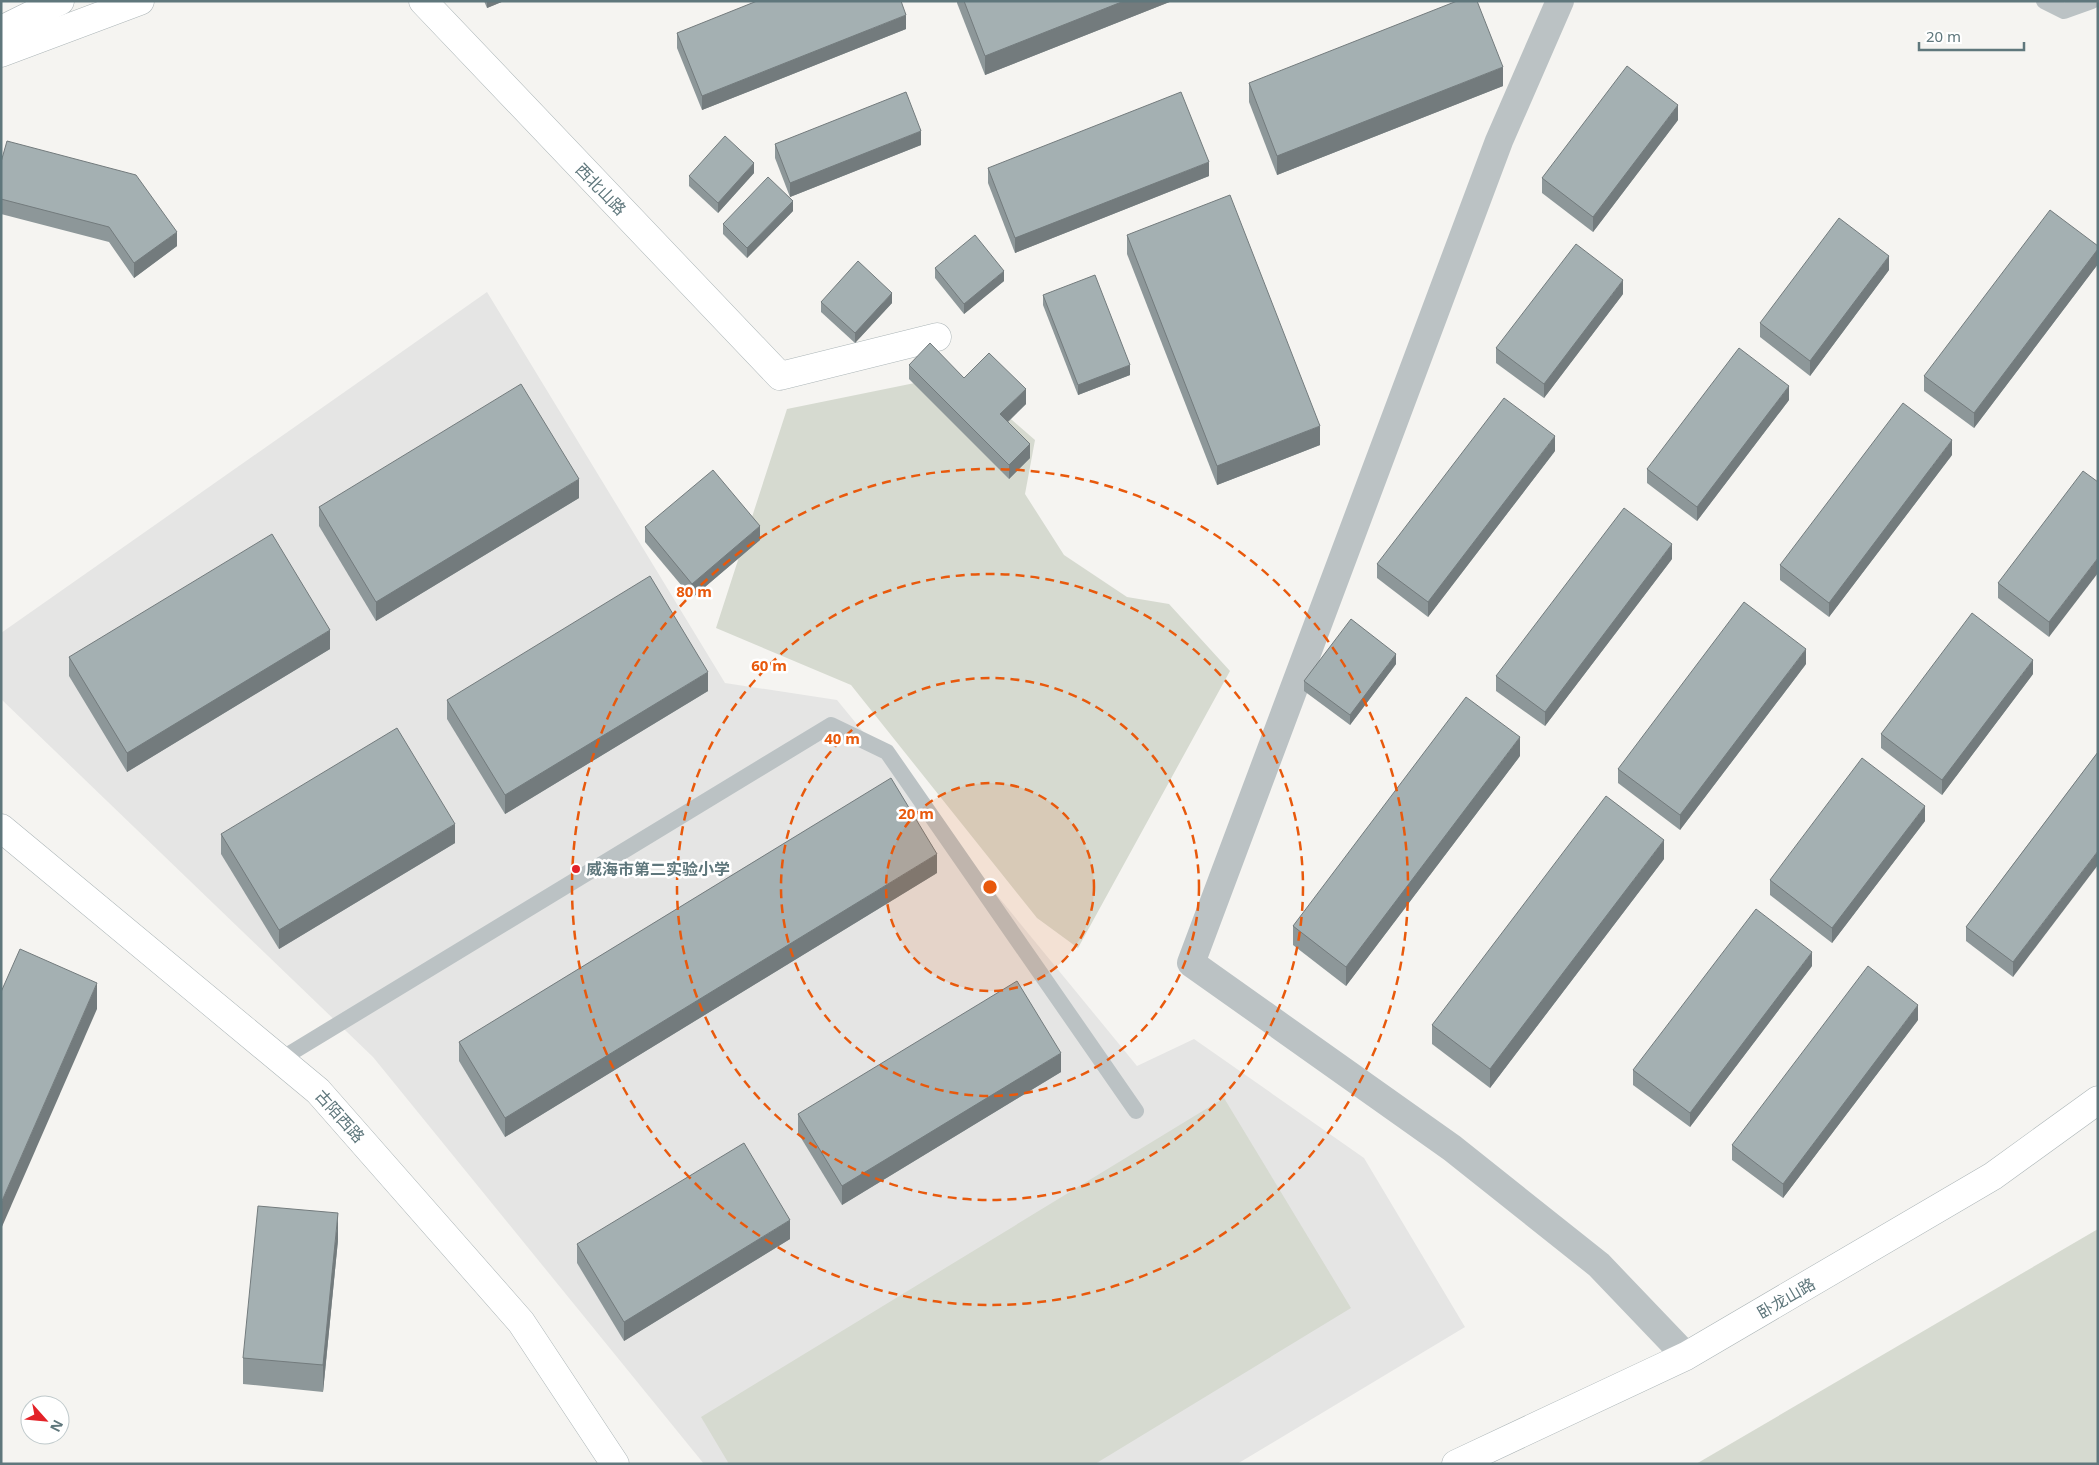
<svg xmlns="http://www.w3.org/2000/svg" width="2099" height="1465" font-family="'Noto Sans','Noto Sans SC',sans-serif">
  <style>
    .built { fill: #e5e5e4 }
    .green { fill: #d6dad0 }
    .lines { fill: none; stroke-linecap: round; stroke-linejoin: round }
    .secondary-casing { stroke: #adb6b8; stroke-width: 29 }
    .lane { stroke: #bbc2c4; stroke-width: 16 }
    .street { stroke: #bbc2c4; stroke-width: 28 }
    .secondary { stroke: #fff; stroke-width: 28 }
    .wall { fill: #8d9799 }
    .shaded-wall { fill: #737b7d }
    .building { fill: #a4b0b2; stroke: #737b7d }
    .ring { fill: none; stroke: #e8590c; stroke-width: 2.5; stroke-dasharray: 9 6 }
    .poi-dot { fill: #e32228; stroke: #fff; stroke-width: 2 }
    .labels { text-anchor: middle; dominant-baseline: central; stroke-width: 5; stroke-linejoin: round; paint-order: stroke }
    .street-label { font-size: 16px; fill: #5f777c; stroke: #fff }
    .poi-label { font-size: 16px; font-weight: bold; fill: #5f777c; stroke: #fff; text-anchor: start }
    .centre { fill: #e8590c; stroke: #fff; stroke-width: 2.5 }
    .ring-label { font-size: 15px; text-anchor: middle; font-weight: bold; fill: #e8590c; stroke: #fff; stroke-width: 5; stroke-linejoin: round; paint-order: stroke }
  </style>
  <rect width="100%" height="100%" fill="#f5f4f1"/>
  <path class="built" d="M 487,292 L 725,683 L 837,700 L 1137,1066 L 1194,1039 L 1364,1158 L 1465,1327 L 1237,1464 L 704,1464 L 373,1057 L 1,699 L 1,633 Z"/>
  <g class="green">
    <path d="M 959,374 L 1035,440 L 1025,494 L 1064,555 L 1127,597 L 1169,604 L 1230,671 L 1078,948 L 1037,918 L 851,685 L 716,628 L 787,409 Z"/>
    <path d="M 1224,1098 L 1351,1308 L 1095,1464 L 729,1464 L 701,1417 Z"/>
    <path d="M 2098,1229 L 2098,1464 L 1696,1464 Z"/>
  </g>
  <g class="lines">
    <g class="secondary-casing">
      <g id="secondary">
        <path d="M 423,1 L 780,376 L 937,337"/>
        <path d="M 1,30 L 60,1"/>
        <path d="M 1,53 L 140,1"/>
        <path d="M 1,828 L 318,1091 L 521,1322 L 615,1464"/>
        <path d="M 1456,1464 L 1686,1356 L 1993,1176 L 2098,1100"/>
      </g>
    </g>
    <g class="lane">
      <path d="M 2044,1 L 2064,11 L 2092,1"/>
      <path d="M 281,1059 L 831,725 L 887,752 L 1136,1111"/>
    </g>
    <path class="street" d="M 1560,1 L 1499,141 L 1191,963 L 1452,1148 L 1599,1265 L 1686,1356"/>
    <use href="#secondary" class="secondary"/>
  </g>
  <g class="wall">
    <path d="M 484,1 L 504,1 L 487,8 Z"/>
    <path d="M 957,1 L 1172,1 L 985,75 L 957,3 Z"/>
    <path d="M 906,29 L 702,110 L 677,48 L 677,33 Z"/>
    <path d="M 1249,83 L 1503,86 L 1277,175 L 1249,102 Z"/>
    <path d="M 1678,120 L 1593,232 L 1542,193 L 1542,178 Z"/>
    <path d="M 775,144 L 921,145 L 790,197 L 775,158 Z"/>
    <path d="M 1,162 L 177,246 L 134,278 L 109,242 L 1,214 Z"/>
    <path d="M 988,168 L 1209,176 L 1015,253 L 988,183 Z"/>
    <path d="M 754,173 L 718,213 L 689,186 L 689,176 Z"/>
    <path d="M 793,211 L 747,258 L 723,234 L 723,224 Z"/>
    <path d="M 1127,235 L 1320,445 L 1217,485 L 1127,254 Z"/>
    <path d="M 2098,246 L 2098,264 L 1974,428 L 1924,391 L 1924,376 Z"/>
    <path d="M 935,268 L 1004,281 L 964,314 L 935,278 Z"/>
    <path d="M 1889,270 L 1810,376 L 1760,337 L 1760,323 Z"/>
    <path d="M 1623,294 L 1544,398 L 1496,363 L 1496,348 Z"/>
    <path d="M 1043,295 L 1130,375 L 1078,395 L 1043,305 Z"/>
    <path d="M 821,302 L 892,303 L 855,343 L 821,312 Z"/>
    <path d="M 909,365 L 964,378 L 1026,404 L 1008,422 L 1030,458 L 1009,479 L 909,379 Z"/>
    <path d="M 1789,400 L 1697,521 L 1647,483 L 1647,469 Z"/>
    <path d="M 1555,451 L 1428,617 L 1377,578 L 1377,564 Z"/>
    <path d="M 1952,455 L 1829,617 L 1780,580 L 1780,565 Z"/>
    <path d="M 2098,482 L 2049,637 L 1998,598 L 1998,583 Z"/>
    <path d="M 579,498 L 376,621 L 319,526 L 319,507 Z"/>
    <path d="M 645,527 L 760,540 L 692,598 L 645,542 Z"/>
    <path d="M 1672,559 L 1545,726 L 1496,691 L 1496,676 Z"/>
    <path d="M 330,649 L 127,772 L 69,676 L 69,657 Z"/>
    <path d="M 1396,664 L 1350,725 L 1304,691 L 1304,681 Z"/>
    <path d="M 1806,664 L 1680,830 L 1618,783 L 1618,769 Z"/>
    <path d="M 2033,674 L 1942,795 L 1881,748 L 1881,734 Z"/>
    <path d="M 708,691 L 505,814 L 447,719 L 447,700 Z"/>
    <path d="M 2098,752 L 2013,977 L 1966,941 L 1966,927 Z"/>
    <path d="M 1520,756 L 1346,986 L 1293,945 L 1293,926 Z"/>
    <path d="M 1925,821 L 1832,943 L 1770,895 L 1770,880 Z"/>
    <path d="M 221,834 L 455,843 L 279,949 L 221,854 Z"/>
    <path d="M 1664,859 L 1490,1088 L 1432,1044 L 1432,1025 Z"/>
    <path d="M 937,873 L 505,1137 L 459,1061 L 459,1042 Z"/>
    <path d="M 1812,966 L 1690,1127 L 1633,1085 L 1633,1070 Z"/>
    <path d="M 1918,1020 L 1783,1198 L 1732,1160 L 1732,1145 Z"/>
    <path d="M 1061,1072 L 842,1205 L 798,1133 L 798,1114 Z"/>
    <path d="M 790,1239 L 624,1341 L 577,1263 L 577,1244 Z"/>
    <path d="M 338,1240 L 323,1392 L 243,1384 L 243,1358 Z"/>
  </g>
  <g class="shaded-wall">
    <path d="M 487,1 L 504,1 L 487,8 Z"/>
    <path d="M 1124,1 L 1172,1 L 985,75 L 985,56 Z"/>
    <path d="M 906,15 L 906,29 L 702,110 L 702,96 Z"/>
    <path d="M 1503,67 L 1503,86 L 1277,175 L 1277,156 Z"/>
    <path d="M 1678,105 L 1678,120 L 1593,232 L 1593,217 Z"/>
    <path d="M 921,131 L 921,145 L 790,197 L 790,183 Z"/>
    <path d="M 1209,162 L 1209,176 L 1015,253 L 1015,238 Z"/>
    <path d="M 754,163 L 754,173 L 718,213 L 718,203 Z"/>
    <path d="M 793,201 L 793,211 L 747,258 L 747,248 Z"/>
    <path d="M 177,232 L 177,246 L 134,278 L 134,263 Z"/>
    <path d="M 2098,249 L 2098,264 L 1974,428 L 1974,413 Z"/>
    <path d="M 1889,256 L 1889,270 L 1810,376 L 1810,361 Z"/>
    <path d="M 1004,271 L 1004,281 L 964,314 L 964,304 Z"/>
    <path d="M 1623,280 L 1623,294 L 1544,398 L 1544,384 Z"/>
    <path d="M 892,293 L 892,303 L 855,343 L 855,333 Z"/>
    <path d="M 1130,365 L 1130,375 L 1078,395 L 1078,385 Z"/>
    <path d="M 1789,386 L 1789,400 L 1697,521 L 1697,507 Z"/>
    <path d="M 1026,389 L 1026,404 L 1000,429 L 1000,414 Z"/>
    <path d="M 1320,426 L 1320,445 L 1217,485 L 1217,466 Z"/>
    <path d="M 1555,436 L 1555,451 L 1428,617 L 1428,602 Z"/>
    <path d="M 1952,440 L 1952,455 L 1829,617 L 1829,603 Z"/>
    <path d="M 1030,444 L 1030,458 L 1009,479 L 1009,465 Z"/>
    <path d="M 579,479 L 579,498 L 376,621 L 376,602 Z"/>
    <path d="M 760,526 L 760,540 L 692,598 L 692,584 Z"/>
    <path d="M 1672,544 L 1672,559 L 1545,726 L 1545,712 Z"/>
    <path d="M 2098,558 L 2098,573 L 2049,637 L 2049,622 Z"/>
    <path d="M 330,630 L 330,649 L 127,772 L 127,753 Z"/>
    <path d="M 1806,649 L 1806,664 L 1680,830 L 1680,815 Z"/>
    <path d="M 1396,654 L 1396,664 L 1350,725 L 1350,715 Z"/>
    <path d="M 2033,660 L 2033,674 L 1942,795 L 1942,780 Z"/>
    <path d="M 708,672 L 708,691 L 505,814 L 505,795 Z"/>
    <path d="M 1520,737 L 1520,756 L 1346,986 L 1346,967 Z"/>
    <path d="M 1925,806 L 1925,821 L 1832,943 L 1832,928 Z"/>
    <path d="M 455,824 L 455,843 L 279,949 L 279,930 Z"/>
    <path d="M 1664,840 L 1664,859 L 1490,1088 L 1490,1069 Z"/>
    <path d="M 2098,851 L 2098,865 L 2013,977 L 2013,962 Z"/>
    <path d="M 937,854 L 937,873 L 505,1137 L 505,1118 Z"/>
    <path d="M 1812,952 L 1812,966 L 1690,1127 L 1690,1113 Z"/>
    <path d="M 97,983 L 97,1009 L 1,1229 L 1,1203 Z"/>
    <path d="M 1918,1005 L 1918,1020 L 1783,1198 L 1783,1184 Z"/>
    <path d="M 1061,1053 L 1061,1072 L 842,1205 L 842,1186 Z"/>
    <path d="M 338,1213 L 338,1240 L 323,1392 L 323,1365 Z"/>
    <path d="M 790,1220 L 790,1239 L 624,1341 L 624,1322 Z"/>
  </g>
  <g class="building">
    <path d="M 757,1 L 901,1 L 906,15 L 702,96 L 677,33 Z"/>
    <path d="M 964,1 L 1124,1 L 985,56 Z"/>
    <path d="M 1457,1 L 1477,1 L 1503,67 L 1277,156 L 1249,83 Z"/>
    <path d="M 1627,66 L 1678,105 L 1593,217 L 1542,178 Z"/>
    <path d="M 906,92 L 921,131 L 790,183 L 775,144 Z"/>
    <path d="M 1181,92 L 1209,162 L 1015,238 L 988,168 Z"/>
    <path d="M 725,136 L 754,163 L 718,203 L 689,176 Z"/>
    <path d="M 7,141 L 136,175 L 177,232 L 134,263 L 109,227 L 1,199 L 1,162 Z"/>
    <path d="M 768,177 L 793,201 L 747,248 L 723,224 Z"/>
    <path d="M 1230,195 L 1320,426 L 1217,466 L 1127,235 Z"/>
    <path d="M 2050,210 L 2098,246 L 2098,249 L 1974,413 L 1924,376 Z"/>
    <path d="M 1839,218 L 1889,256 L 1810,361 L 1760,323 Z"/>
    <path d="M 975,235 L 1004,271 L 964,304 L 935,268 Z"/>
    <path d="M 1576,244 L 1623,280 L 1544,384 L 1496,348 Z"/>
    <path d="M 858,261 L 892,293 L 855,333 L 821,302 Z"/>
    <path d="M 1095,275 L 1130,365 L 1078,385 L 1043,295 Z"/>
    <path d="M 930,343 L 964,378 L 989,353 L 1026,389 L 1000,414 L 1030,444 L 1009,465 L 909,365 Z"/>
    <path d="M 1739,348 L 1789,386 L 1697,507 L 1647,469 Z"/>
    <path d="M 521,384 L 579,479 L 376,602 L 319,507 Z"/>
    <path d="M 1504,398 L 1555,436 L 1428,602 L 1377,564 Z"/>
    <path d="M 1903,403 L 1952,440 L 1829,603 L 1780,565 Z"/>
    <path d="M 713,470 L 760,526 L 692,584 L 645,527 Z"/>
    <path d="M 2083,471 L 2098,482 L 2098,558 L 2049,622 L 1998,583 Z"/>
    <path d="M 1624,508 L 1672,544 L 1545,712 L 1496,676 Z"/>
    <path d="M 272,534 L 330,630 L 127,753 L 69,657 Z"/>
    <path d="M 650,576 L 708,672 L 505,795 L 447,700 Z"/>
    <path d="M 1744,602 L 1806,649 L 1680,815 L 1618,769 Z"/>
    <path d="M 1972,613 L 2033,660 L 1942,780 L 1881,734 Z"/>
    <path d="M 1351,619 L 1396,654 L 1350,715 L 1304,681 Z"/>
    <path d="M 1466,697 L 1520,737 L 1346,967 L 1293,926 Z"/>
    <path d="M 397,728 L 455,824 L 279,930 L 221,834 Z"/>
    <path d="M 2098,752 L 2098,851 L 2013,962 L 1966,927 Z"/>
    <path d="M 1862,758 L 1925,806 L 1832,928 L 1770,880 Z"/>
    <path d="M 891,778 L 937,854 L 505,1118 L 459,1042 Z"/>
    <path d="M 1606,796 L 1664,840 L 1490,1069 L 1432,1025 Z"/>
    <path d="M 1756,909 L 1812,952 L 1690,1113 L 1633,1070 Z"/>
    <path d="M 20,949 L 97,983 L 1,1203 L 1,992 Z"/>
    <path d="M 1868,966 L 1918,1005 L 1783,1184 L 1732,1145 Z"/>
    <path d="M 1017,981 L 1061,1053 L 842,1186 L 798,1114 Z"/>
    <path d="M 744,1143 L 790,1220 L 624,1322 L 577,1244 Z"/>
    <path d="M 258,1206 L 338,1213 L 323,1365 L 243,1358 Z"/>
  </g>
  <circle cx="990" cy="887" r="104" fill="#e8590c" fill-opacity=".12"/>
  <g class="ring">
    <circle cx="990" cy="887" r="104"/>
    <circle cx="990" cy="887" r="209"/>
    <circle cx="990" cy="887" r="313"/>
    <circle cx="990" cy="887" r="418"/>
  </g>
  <circle class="poi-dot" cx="576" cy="869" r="5"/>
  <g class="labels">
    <g class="street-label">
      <text transform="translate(601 189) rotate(46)">西北山路</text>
      <text transform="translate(340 1116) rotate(48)">古陌西路</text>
      <text transform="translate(1786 1298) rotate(-30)">卧龙山路</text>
    </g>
    <g class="poi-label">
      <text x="586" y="869">威海市第二实验小学</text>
    </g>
  </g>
  <circle cx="990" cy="887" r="8" class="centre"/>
  <g class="ring-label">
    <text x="694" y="597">80 m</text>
    <text x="769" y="671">60 m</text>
    <text x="842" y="744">40 m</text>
    <text x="916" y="819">20 m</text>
  </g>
  <rect width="2099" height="1465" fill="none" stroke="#5f777c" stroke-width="5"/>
  <g transform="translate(45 1420) rotate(117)"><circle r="24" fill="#ffffff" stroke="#bfc9cb"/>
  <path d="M0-4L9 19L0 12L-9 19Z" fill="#e32228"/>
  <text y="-8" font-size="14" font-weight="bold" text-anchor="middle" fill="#5f777c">N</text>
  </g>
  <path d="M1919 42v8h105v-8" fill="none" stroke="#5f777c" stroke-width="2.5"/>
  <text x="1926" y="42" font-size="15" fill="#5f777c" stroke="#ffffff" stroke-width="4" paint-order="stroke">20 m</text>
</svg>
